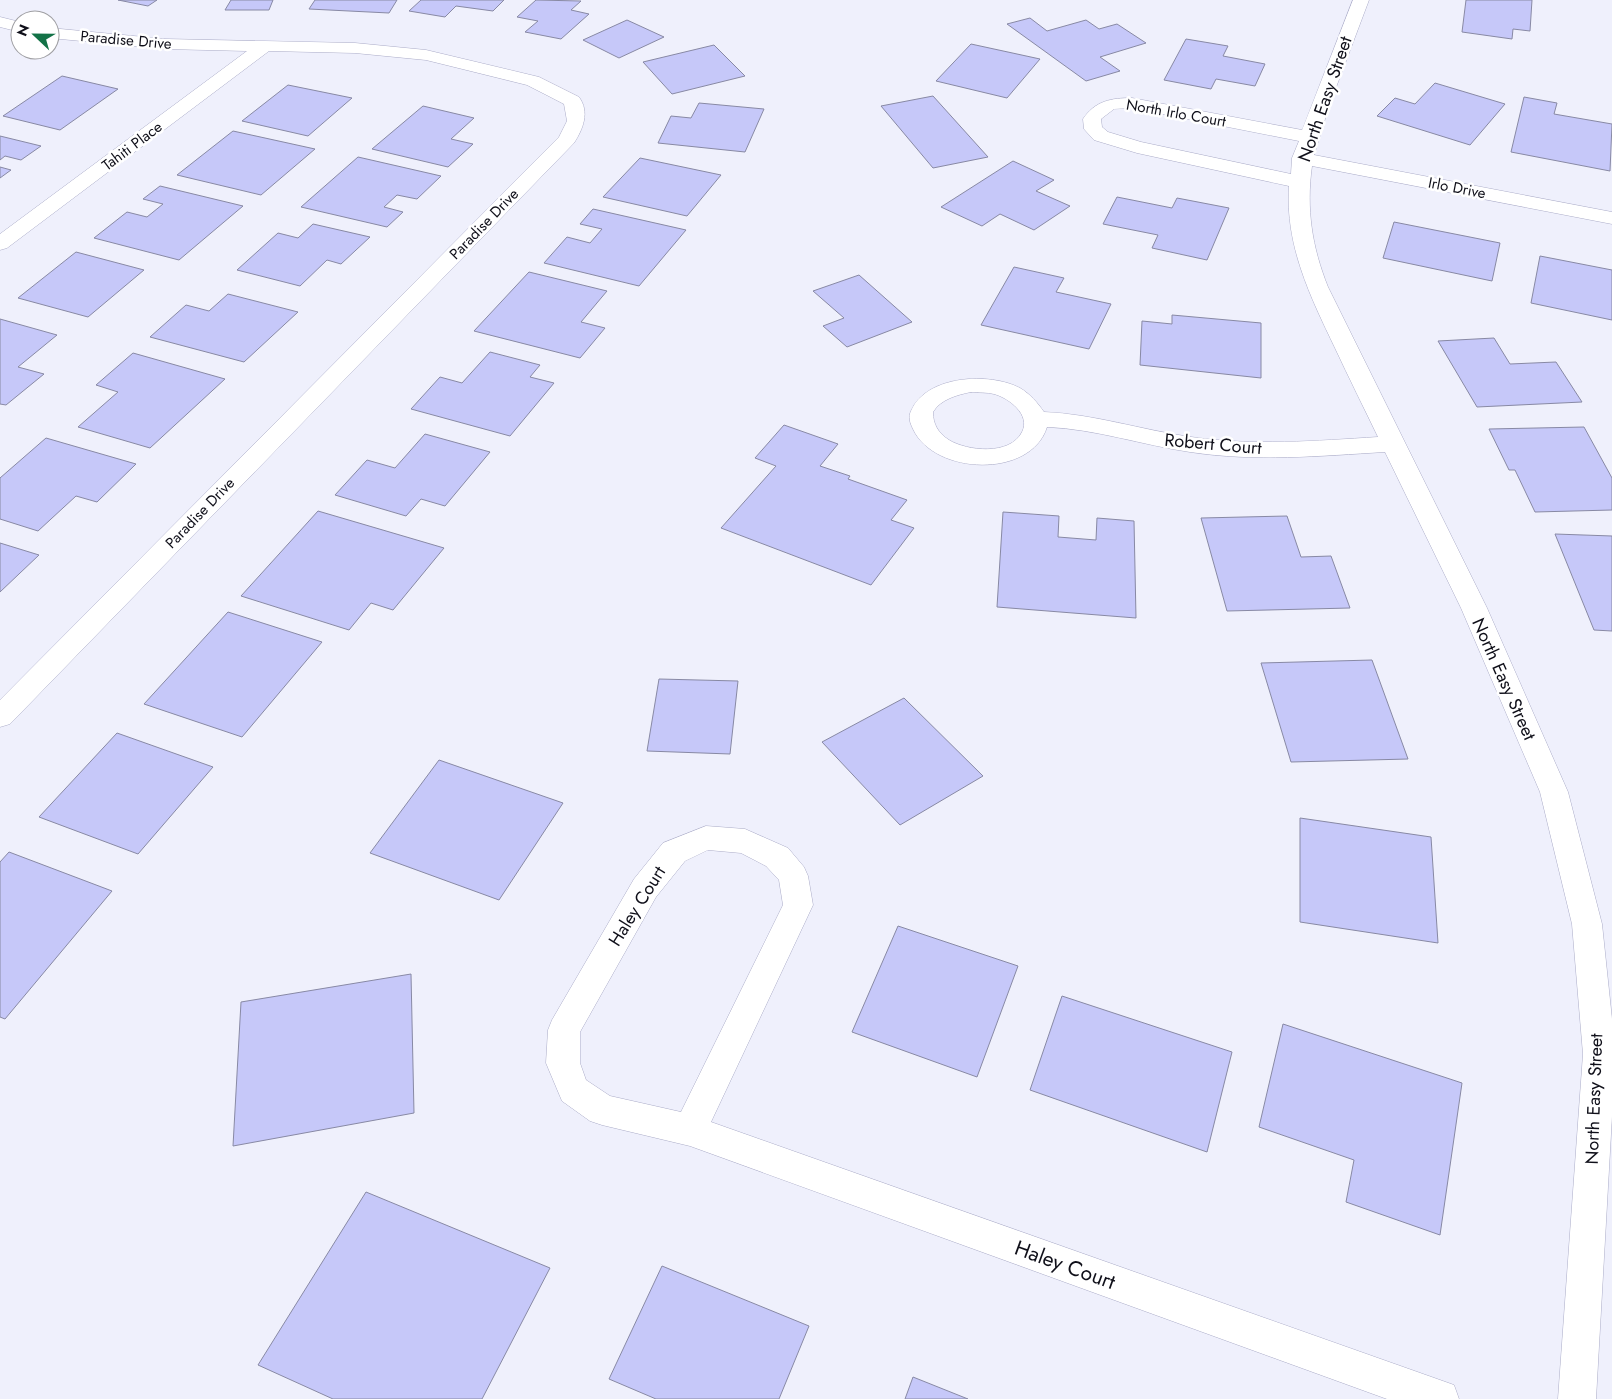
<svg xmlns="http://www.w3.org/2000/svg" width="1612" height="1399" font-family="Jost,sans-serif">
  <style>
    .building { fill: #c6c8f9; stroke: #8889a4 }
    .lines { fill: none; stroke-linecap: round; stroke-linejoin: round }
    .minor-casing { stroke: #abacc8; stroke-width: 1 }
    .minor { fill: #fff; fill-rule: evenodd }
    .labels { text-anchor: middle; dominant-baseline: central; stroke-width: 5; stroke-linejoin: round; paint-order: stroke }
    .far-street-label { font-size: 15px; fill: #0f0f19; stroke: #fff }
    .street-label { font-size: 18px; fill: #0f0f19; stroke: #fff }
    .near-street-label { font-size: 21px; fill: #0f0f19; stroke: #fff }
  </style>
  <rect width="100%" height="100%" fill="#eff0fc"/>
  <g class="building">
    <path d="M 118,0 L 157,0 L 148,6 Z"/>
    <path d="M 231,0 L 273,0 L 269,10 L 225,10 Z"/>
    <path d="M 315,0 L 397,0 L 389,13 L 309,9 Z"/>
    <path d="M 421,0 L 504,0 L 493,11 L 456,6 L 445,17 L 409,11 Z"/>
    <path d="M 536,0 L 581,1 L 571,10 L 589,14 L 561,39 L 525,32 L 538,21 L 517,17 Z"/>
    <path d="M 1466,0 L 1532,0 L 1530,31 L 1513,29 L 1512,39 L 1462,32 Z"/>
    <path d="M 1030,18 L 1047,31 L 1086,20 L 1099,29 L 1117,24 L 1146,43 L 1100,57 L 1120,71 L 1086,81 L 1007,24 Z"/>
    <path d="M 627,20 L 664,37 L 619,58 L 583,40 Z"/>
    <path d="M 1186,39 L 1228,46 L 1223,56 L 1265,64 L 1255,86 L 1216,79 L 1211,89 L 1164,80 Z"/>
    <path d="M 971,44 L 1040,59 L 1007,98 L 936,81 Z"/>
    <path d="M 714,45 L 745,76 L 672,94 L 643,62 Z"/>
    <path d="M 62,76 L 118,89 L 60,130 L 3,116 Z"/>
    <path d="M 1435,83 L 1505,104 L 1470,145 L 1377,116 L 1395,98 L 1415,104 Z"/>
    <path d="M 288,85 L 352,98 L 308,136 L 242,121 Z"/>
    <path d="M 933,96 L 988,157 L 933,168 L 881,106 Z"/>
    <path d="M 1524,97 L 1557,103 L 1554,114 L 1612,124 L 1610,171 L 1511,152 Z"/>
    <path d="M 699,103 L 764,109 L 745,152 L 658,143 L 671,116 L 691,118 Z"/>
    <path d="M 423,106 L 474,118 L 451,139 L 473,144 L 448,167 L 372,149 Z"/>
    <path d="M 233,131 L 315,149 L 261,195 L 177,175 Z"/>
    <path d="M 0,136 L 41,146 L 21,160 L 5,156 L 0,160 Z"/>
    <path d="M 358,157 L 441,176 L 417,199 L 397,195 L 384,207 L 403,212 L 387,227 L 301,207 Z"/>
    <path d="M 640,158 L 721,175 L 687,216 L 603,197 Z"/>
    <path d="M 1013,161 L 1054,180 L 1036,191 L 1070,206 L 1034,230 L 1000,214 L 982,226 L 941,207 Z"/>
    <path d="M 0,167 L 11,170 L 0,178 Z"/>
    <path d="M 160,186 L 243,206 L 179,260 L 94,238 L 127,212 L 147,217 L 163,204 L 143,199 Z"/>
    <path d="M 1117,197 L 1172,208 L 1177,198 L 1229,208 L 1207,260 L 1152,248 L 1158,235 L 1103,224 Z"/>
    <path d="M 593,209 L 686,230 L 639,286 L 544,263 L 567,237 L 590,243 L 602,229 L 580,224 Z"/>
    <path d="M 1394,222 L 1500,243 L 1492,281 L 1383,258 Z"/>
    <path d="M 313,224 L 370,237 L 341,264 L 327,260 L 300,286 L 237,270 L 278,233 L 298,238 Z"/>
    <path d="M 76,252 L 144,270 L 88,317 L 18,298 Z"/>
    <path d="M 1540,256 L 1612,270 L 1612,320 L 1531,303 Z"/>
    <path d="M 1014,267 L 1064,278 L 1056,292 L 1111,304 L 1089,349 L 981,325 Z"/>
    <path d="M 529,272 L 607,291 L 581,322 L 605,328 L 580,358 L 474,331 Z"/>
    <path d="M 859,275 L 912,322 L 847,347 L 823,326 L 844,318 L 813,291 Z"/>
    <path d="M 228,294 L 298,312 L 244,362 L 150,337 L 186,305 L 209,311 Z"/>
    <path d="M 1172,315 L 1261,323 L 1261,378 L 1140,365 L 1142,321 L 1172,324 Z"/>
    <path d="M 0,319 L 57,335 L 18,367 L 44,374 L 6,405 L 0,404 Z"/>
    <path d="M 1494,338 L 1510,364 L 1556,362 L 1582,402 L 1477,407 L 1438,341 Z"/>
    <path d="M 490,352 L 540,365 L 530,377 L 554,383 L 510,436 L 411,409 L 440,377 L 462,383 Z"/>
    <path d="M 133,353 L 225,379 L 150,448 L 78,427 L 118,392 L 96,385 Z"/>
    <path d="M 784,425 L 838,444 L 820,466 L 850,476 L 848,479 L 907,500 L 891,520 L 914,528 L 871,585 L 721,528 L 776,466 L 755,458 Z"/>
    <path d="M 1584,427 L 1612,478 L 1612,510 L 1535,512 L 1515,470 L 1509,470 L 1489,429 Z"/>
    <path d="M 425,434 L 490,452 L 445,506 L 421,499 L 406,516 L 335,495 L 367,460 L 395,468 Z"/>
    <path d="M 46,438 L 136,464 L 97,502 L 76,496 L 38,531 L 0,519 L 0,478 Z"/>
    <path d="M 318,511 L 444,548 L 393,610 L 371,603 L 349,630 L 241,596 Z"/>
    <path d="M 1003,512 L 1059,516 L 1058,537 L 1096,540 L 1097,518 L 1134,521 L 1136,618 L 997,607 Z"/>
    <path d="M 1287,516 L 1301,557 L 1331,556 L 1350,608 L 1227,611 L 1201,518 Z"/>
    <path d="M 1555,534 L 1612,536 L 1612,631 L 1594,630 Z"/>
    <path d="M 0,543 L 39,555 L 0,592 Z"/>
    <path d="M 228,612 L 322,642 L 242,737 L 144,704 Z"/>
    <path d="M 1372,660 L 1408,759 L 1291,762 L 1261,663 Z"/>
    <path d="M 659,679 L 738,681 L 730,754 L 647,751 Z"/>
    <path d="M 904,698 L 983,776 L 900,825 L 822,742 Z"/>
    <path d="M 117,733 L 213,767 L 138,854 L 39,817 Z"/>
    <path d="M 439,760 L 563,803 L 499,900 L 370,853 Z"/>
    <path d="M 1300,818 L 1431,837 L 1438,943 L 1300,922 Z"/>
    <path d="M 9,852 L 112,891 L 5,1019 L 0,1017 L 0,862 Z"/>
    <path d="M 898,926 L 1018,966 L 977,1077 L 852,1032 Z"/>
    <path d="M 411,974 L 414,1113 L 233,1146 L 241,1002 Z"/>
    <path d="M 1062,996 L 1232,1052 L 1207,1152 L 1030,1090 Z"/>
    <path d="M 1283,1024 L 1462,1083 L 1440,1235 L 1346,1202 L 1354,1160 L 1259,1127 Z"/>
    <path d="M 366,1192 L 550,1268 L 482,1399 L 333,1399 L 258,1365 Z"/>
    <path d="M 662,1266 L 809,1326 L 779,1399 L 656,1399 L 609,1379 Z"/>
    <path d="M 913,1377 L 968,1399 L 905,1399 Z"/>
  </g>
  <g class="lines">
    <g class="minor-casing">
      <g id="minor">
        <path d="M 1353,0 L 1369,0 L 1329,106 L 1314,155 L 1612,212 L 1612,224 L 1312,166 C 1306,209 1312,247 1328,287 L 1487,608 L 1568,792 L 1602,924 L 1612,1019 L 1612,1116 L 1596,1399 L 1558,1399 L 1583,1054 L 1572,924 L 1540,792 L 1461,608 L 1385,452 C 1320,456 1255,462 1190,452 C 1142,445 1096,429 1047,427 C 1031,479 934,475 913,429 C 910,423 908,417 911,411 C 926,375 990,372 1020,388 C 1030,394 1037,402 1044,412 C 1094,414 1141,430 1191,437 C 1253,446 1316,441 1378,437 C 1364,408 1349,378 1335,348 C 1310,296 1285,245 1289,186 L 1137,153 L 1094,140 L 1084,129 L 1083,119 C 1095,101 1111,98 1132,98 L 1302,130 ZM 1132,108 L 1299,141 L 1292,158 L 1291,174 L 1141,142 L 1108,132 L 1102,127 L 1101,119 L 1114,109 ZM 971,392 C 979,393 987,392 994,394 C 1009,398 1031,415 1022,432 C 1010,456 967,451 949,440 C 938,433 933,424 933,412 C 941,399 957,395 971,392 Z"/>
        <path d="M 0,17 L 20,22 L 20,32 L 0,27 Z"/>
        <path d="M 50,28 L 165,39 L 355,43 L 426,50 L 539,77 L 579,97 C 590,112 583,129 574,143 L 10,724 L 0,727 L 0,700 L 559,137 L 567,121 L 564,104 L 527,85 L 426,60 L 355,53 L 269,51 L 7,248 L 0,250 L 0,234 L 247,51 L 165,49 L 50,38 Z"/>
        <path d="M 706,826 L 745,829 L 788,848 L 804,867 L 808,876 L 813,905 L 711,1122 L 1440,1380 L 1454,1385 L 1459,1399 L 1387,1399 L 690,1146 L 602,1125 L 590,1121 L 562,1101 L 546,1063 L 548,1030 L 552,1020 L 634,879 L 663,843 ZM 708,850 L 741,853 L 766,866 L 779,880 L 783,905 L 681,1112 L 610,1096 L 586,1080 L 580,1063 L 580,1032 L 656,897 L 685,861 Z"/>
      </g>
    </g>
    <use href="#minor" class="minor"/>
  </g>
  <g class="labels">
    <g class="far-street-label">
      <text transform="translate(126 40) rotate(5)">Paradise Drive</text>
      <text transform="translate(1176 113) rotate(10)">North Irlo Court</text>
      <text transform="translate(132 146) rotate(-37)">Tahiti Place</text>
      <text transform="translate(1457 188) rotate(11)">Irlo Drive</text>
      <text transform="translate(484 224) rotate(-46)">Paradise Drive</text>
      <text transform="translate(200 513) rotate(-46)">Paradise Drive</text>
    </g>
    <g class="street-label">
      <text transform="translate(1325 99) rotate(-71)">North Easy Street</text>
      <text transform="translate(1213 444) rotate(5)">Robert Court</text>
      <text transform="translate(1504 679) rotate(66)">North Easy Street</text>
      <text transform="translate(637 906) rotate(-58)">Haley Court</text>
      <text transform="translate(1594 1099) rotate(-88)">North Easy Street</text>
    </g>
    <g class="near-street-label">
      <text transform="translate(1065 1265) rotate(20)">Haley Court</text>
    </g>
  </g>
  <g transform="translate(35 35) rotate(292)"><circle r="24" fill="#ffffff" stroke="#9f9fa3"/>
  <path d="M0-4L9 19L0 12L-9 19Z" fill="#137247"/>
  <text y="-8" font-size="14" font-weight="bold" text-anchor="middle" fill="#0f0f19">N</text>
  </g>
</svg>
